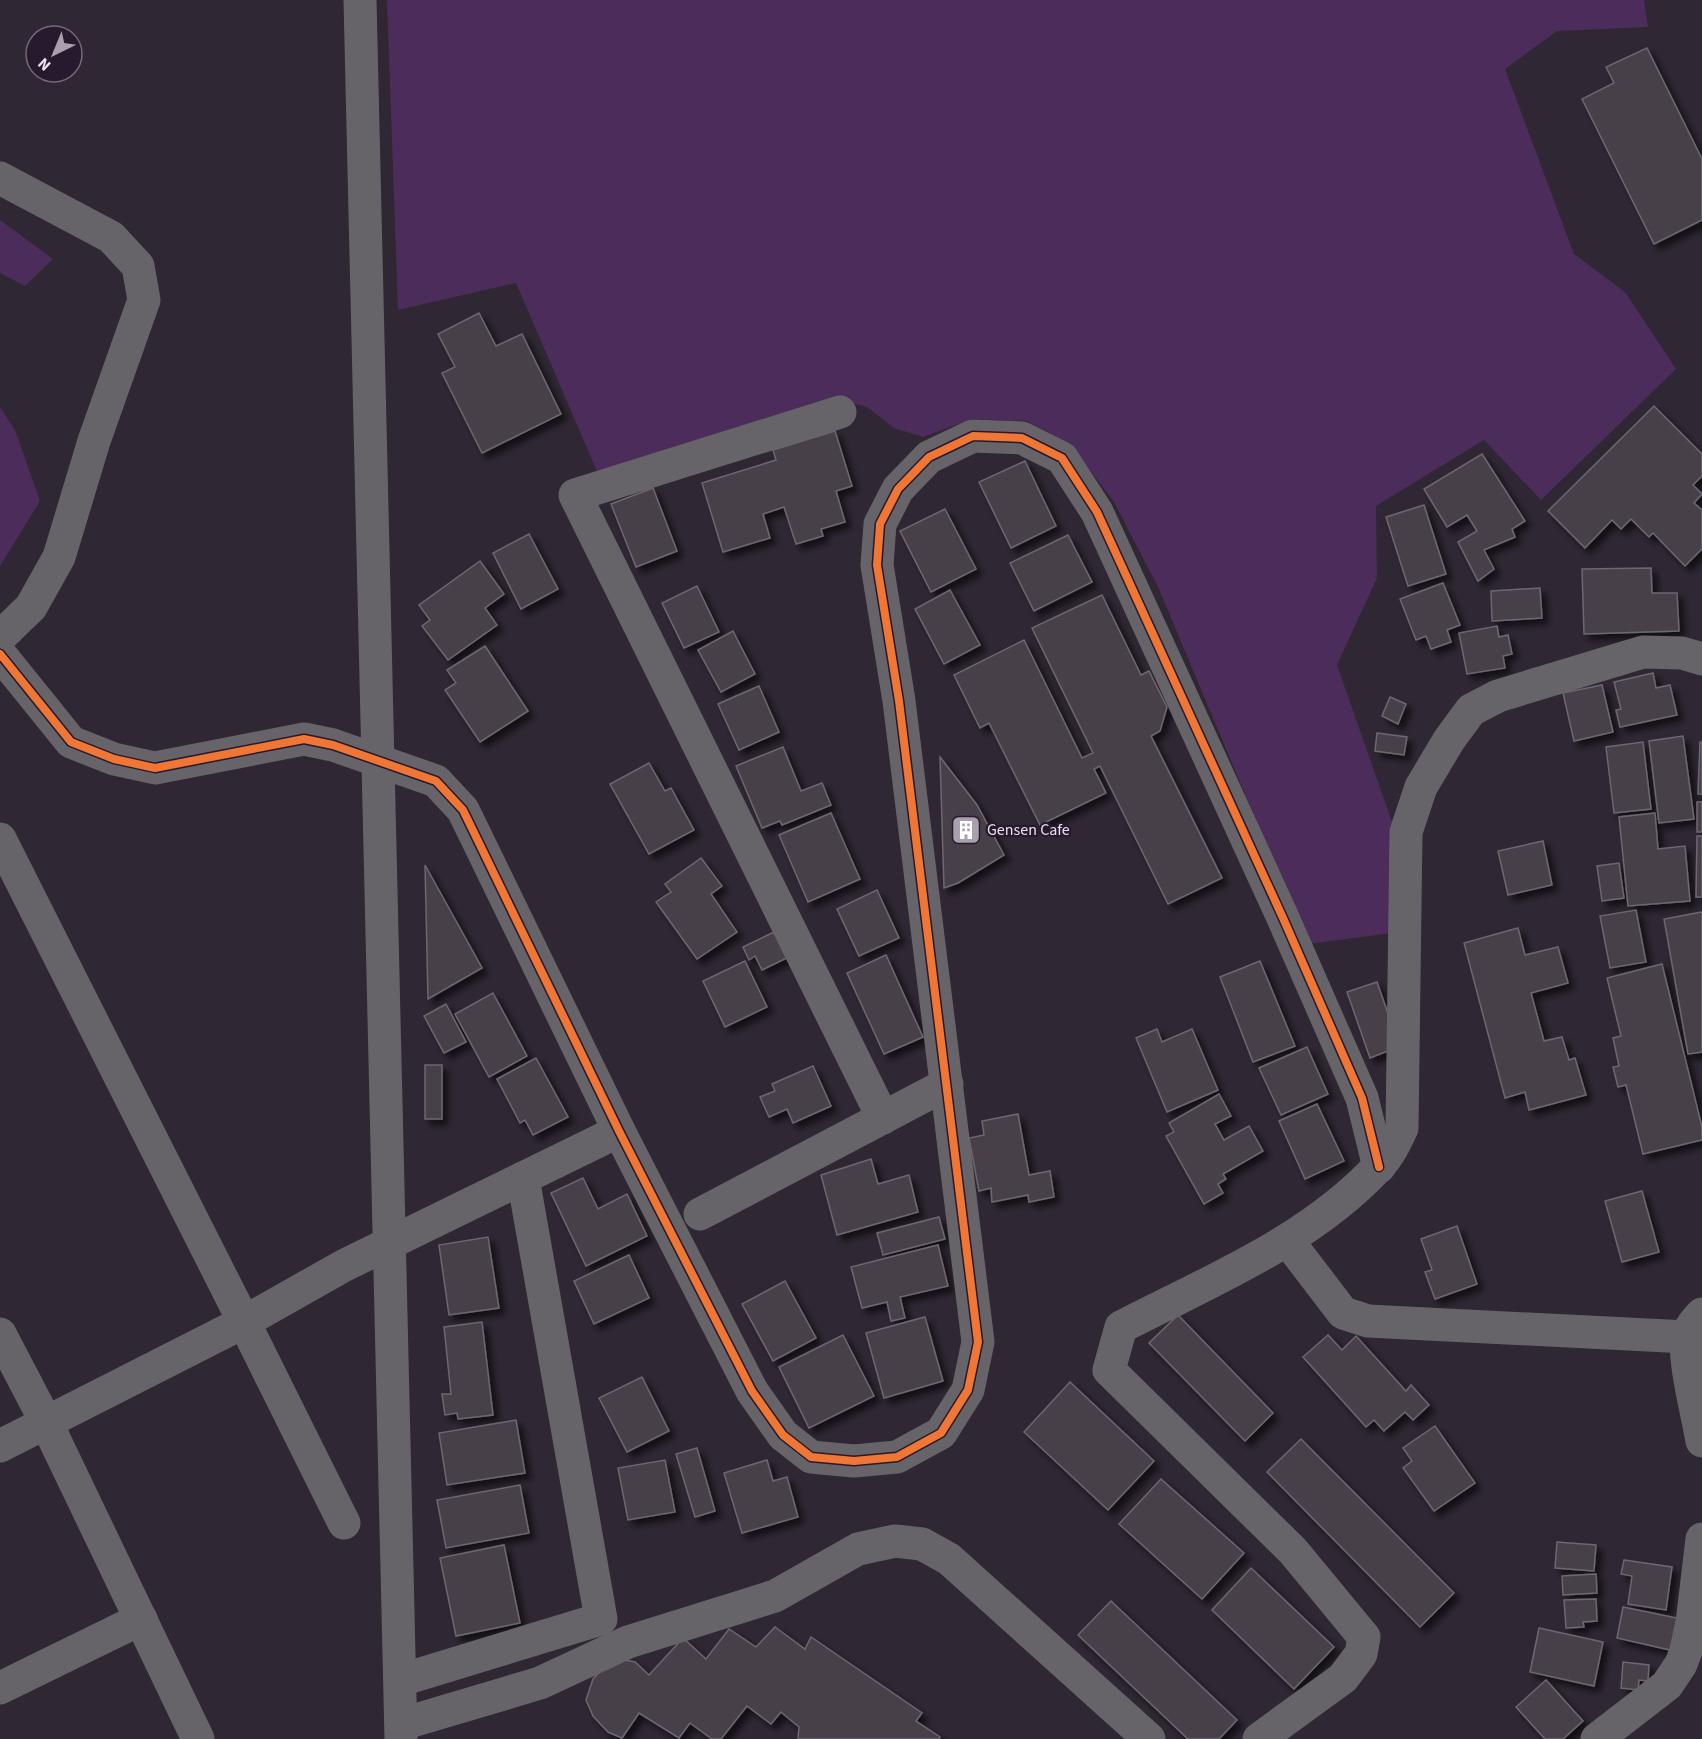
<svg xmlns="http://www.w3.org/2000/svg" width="1702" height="1739" font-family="'Source Sans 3',sans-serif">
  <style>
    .green { fill: #4c2c5a }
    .building { fill: #46404a; stroke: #6e6671; stroke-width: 1.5; filter: url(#shadow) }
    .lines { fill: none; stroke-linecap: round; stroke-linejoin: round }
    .minor { stroke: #676469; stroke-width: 33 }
    .cycleway-casing { stroke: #27192e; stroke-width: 11 }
    .cycleway { stroke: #f07635; stroke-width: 8 }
    .labels { text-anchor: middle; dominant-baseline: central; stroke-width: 4.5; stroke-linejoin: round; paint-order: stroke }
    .poi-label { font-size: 16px; fill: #eae0ef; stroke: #27192e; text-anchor: start }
  </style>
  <defs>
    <filter id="shadow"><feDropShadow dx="5.5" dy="5.5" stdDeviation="3" flood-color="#0009"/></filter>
  </defs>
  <rect width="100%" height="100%" fill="#2f2733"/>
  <g class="green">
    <path d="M 387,0 L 1644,0 L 1648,27 L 1557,31 L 1505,69 L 1574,254 L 1625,292 L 1676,369 L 1541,500 L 1484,440 L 1376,506 L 1377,578 L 1337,665 L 1397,836 L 1392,933 L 1308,944 L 1158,587 L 1114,502 L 1071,445 L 1027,421 L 972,419 L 923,437 L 894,428 L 867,407 L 834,398 L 599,476 L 516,283 L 398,310 Z"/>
    <path d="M 0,220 L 53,259 L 25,286 L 0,273 Z"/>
    <path d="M 0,407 L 15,430 L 40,501 L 0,566 Z"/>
  </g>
  <g class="building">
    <path d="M 1647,48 L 1702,159 L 1702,220 L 1654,244 L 1582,99 L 1614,83 L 1606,67 Z"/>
    <path d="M 479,313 L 496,346 L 522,334 L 561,414 L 482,453 L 442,373 L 455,367 L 438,334 Z"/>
    <path d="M 1654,406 L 1702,454 L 1702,476 L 1693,485 L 1702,494 L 1694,503 L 1702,510 L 1702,549 L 1685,566 L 1653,533 L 1649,537 L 1631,519 L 1621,529 L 1612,520 L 1585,548 L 1548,511 Z"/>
    <path d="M 835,431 L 852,486 L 836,491 L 845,522 L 821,529 L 823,536 L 796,544 L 784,507 L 763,514 L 770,538 L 723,552 L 702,483 L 776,460 L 773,450 Z"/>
    <path d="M 1482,454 L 1525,521 L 1512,529 L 1515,537 L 1484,550 L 1494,569 L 1478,581 L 1458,542 L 1477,531 L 1467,515 L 1447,527 L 1424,489 Z"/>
    <path d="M 1025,461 L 1056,526 L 1011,548 L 979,482 Z"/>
    <path d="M 653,488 L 677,551 L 636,567 L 611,504 Z"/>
    <path d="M 1424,505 L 1446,574 L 1408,586 L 1386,517 Z"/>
    <path d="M 945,509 L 976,569 L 931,592 L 900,531 Z"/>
    <path d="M 529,534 L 558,589 L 521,609 L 493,553 Z"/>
    <path d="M 1068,535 L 1092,582 L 1034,611 L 1010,563 Z"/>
    <path d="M 480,561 L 504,594 L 485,608 L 497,625 L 448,660 L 422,626 L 430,620 L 419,605 Z"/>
    <path d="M 1651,568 L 1652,593 L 1677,593 L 1679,631 L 1584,634 L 1582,569 Z"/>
    <path d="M 1443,583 L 1460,625 L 1447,630 L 1451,642 L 1431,649 L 1426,636 L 1416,640 L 1400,599 Z"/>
    <path d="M 697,586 L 719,632 L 684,648 L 662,603 Z"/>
    <path d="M 1540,588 L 1542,618 L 1492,621 L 1491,591 Z"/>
    <path d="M 950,590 L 980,645 L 944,664 L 915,609 Z"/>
    <path d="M 1102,595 L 1141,675 L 1149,671 L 1167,707 L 1160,731 L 1151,736 L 1222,878 L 1168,904 L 1100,766 L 1094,769 L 1106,793 L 1040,825 L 989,723 L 980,728 L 954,675 L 1024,640 L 1082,758 L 1093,753 L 1032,628 Z"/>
    <path d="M 1497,626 L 1499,637 L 1508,635 L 1512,654 L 1503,656 L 1505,668 L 1467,674 L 1459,633 Z"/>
    <path d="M 733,631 L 755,674 L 721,692 L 698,650 Z"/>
    <path d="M 485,646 L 528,711 L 480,742 L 445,690 L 456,683 L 447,670 Z"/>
    <path d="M 1653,673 L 1656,688 L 1670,685 L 1677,715 L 1620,727 L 1616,710 L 1621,709 L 1614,682 Z"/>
    <path d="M 1602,685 L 1613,732 L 1574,741 L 1563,693 Z"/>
    <path d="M 759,686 L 779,732 L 739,750 L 718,704 Z"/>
    <path d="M 1390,697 L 1406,704 L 1398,724 L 1382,716 Z"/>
    <path d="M 1377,733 L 1407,737 L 1404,755 L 1375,751 Z"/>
    <path d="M 1683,736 L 1694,819 L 1659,823 L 1649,741 Z"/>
    <path d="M 1643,742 L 1651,809 L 1614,813 L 1606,747 Z"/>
    <path d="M 1700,742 L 1702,742 L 1702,794 L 1698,794 Z"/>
    <path d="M 783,747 L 801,791 L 822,783 L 831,805 L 782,825 L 780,821 L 762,828 L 736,766 Z"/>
    <path d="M 940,757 L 977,805 L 1004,855 L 958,883 L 944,888 Z"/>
    <path d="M 649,763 L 665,791 L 671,788 L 694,830 L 649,854 L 610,784 Z"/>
    <rect x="1697" y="802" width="5" height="30"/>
    <path d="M 831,813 L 860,879 L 808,902 L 779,835 Z"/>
    <path d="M 1655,813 L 1658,849 L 1685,846 L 1690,901 L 1628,906 L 1619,817 Z"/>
    <path d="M 1697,836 L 1702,836 L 1702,897 L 1696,897 Z"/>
    <path d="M 1543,841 L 1552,885 L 1508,895 L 1498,851 Z"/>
    <path d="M 701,858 L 722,886 L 711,894 L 737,932 L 697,959 L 656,902 L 671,892 L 665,884 Z"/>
    <path d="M 1619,863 L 1624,898 L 1602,901 L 1597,866 Z"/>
    <path d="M 425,865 L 482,968 L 428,999 Z"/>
    <path d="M 877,890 L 899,938 L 859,956 L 837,909 Z"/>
    <path d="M 1636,910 L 1646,962 L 1610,968 L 1600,916 Z"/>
    <path d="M 1702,912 L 1702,1052 L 1688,1054 L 1664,919 Z"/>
    <path d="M 1518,928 L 1525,955 L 1558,947 L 1568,983 L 1531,993 L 1544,1041 L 1562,1037 L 1569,1060 L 1575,1058 L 1586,1095 L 1529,1110 L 1525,1092 L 1505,1098 L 1464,943 Z"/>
    <path d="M 776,931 L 789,957 L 762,970 L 755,956 L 749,960 L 743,947 Z"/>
    <path d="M 886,955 L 923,1037 L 884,1054 L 847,973 Z"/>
    <path d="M 745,961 L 767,1007 L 725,1027 L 703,981 Z"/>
    <path d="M 1260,961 L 1295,1046 L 1253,1062 L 1220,977 Z"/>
    <path d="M 1662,964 L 1702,1127 L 1702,1140 L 1643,1154 L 1626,1085 L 1618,1087 L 1613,1067 L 1619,1066 L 1613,1038 L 1621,1036 L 1607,978 Z"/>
    <path d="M 1377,982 L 1391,1022 L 1388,1051 L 1370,1058 L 1347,992 Z"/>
    <path d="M 493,993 L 527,1056 L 489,1077 L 455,1014 Z"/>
    <path d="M 446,1004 L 466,1042 L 444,1053 L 424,1016 Z"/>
    <path d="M 1157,1029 L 1162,1042 L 1192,1029 L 1218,1090 L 1167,1112 L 1136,1038 Z"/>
    <path d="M 1307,1047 L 1328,1094 L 1281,1115 L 1259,1068 Z"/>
    <path d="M 536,1058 L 568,1117 L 533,1135 L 525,1120 L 520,1123 L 497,1079 Z"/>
    <rect x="425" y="1065" width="17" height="54"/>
    <path d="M 813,1066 L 831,1106 L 793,1123 L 787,1109 L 769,1117 L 760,1097 L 775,1091 L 772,1084 Z"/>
    <path d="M 1219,1094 L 1231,1116 L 1215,1124 L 1224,1140 L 1249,1126 L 1263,1151 L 1223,1174 L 1226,1179 L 1218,1184 L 1223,1193 L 1204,1204 L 1166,1136 L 1174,1132 L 1169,1123 Z"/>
    <path d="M 1317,1104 L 1344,1161 L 1305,1179 L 1279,1121 Z"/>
    <path d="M 1018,1114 L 1029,1175 L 1050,1171 L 1054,1197 L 1029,1202 L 1028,1195 L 992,1202 L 991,1188 L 979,1191 L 969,1138 L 984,1135 L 982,1121 Z"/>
    <path d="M 871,1159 L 878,1184 L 909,1175 L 918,1212 L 837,1235 L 821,1175 Z"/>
    <path d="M 583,1178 L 598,1209 L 627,1194 L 647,1236 L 586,1266 L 551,1193 Z"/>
    <path d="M 1642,1191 L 1659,1252 L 1622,1262 L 1605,1201 Z"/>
    <path d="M 939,1217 L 945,1239 L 883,1255 L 877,1233 Z"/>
    <path d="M 1457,1226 L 1477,1284 L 1435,1299 L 1425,1272 L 1432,1270 L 1421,1239 Z"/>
    <path d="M 488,1237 L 499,1308 L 449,1315 L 439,1245 Z"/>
    <path d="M 938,1245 L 948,1286 L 900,1297 L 905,1318 L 891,1321 L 887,1302 L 862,1308 L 851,1267 Z"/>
    <path d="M 629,1255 L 649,1298 L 594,1324 L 574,1281 Z"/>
    <path d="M 785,1281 L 816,1338 L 773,1361 L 742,1304 Z"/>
    <path d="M 1178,1315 L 1273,1413 L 1245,1441 L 1149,1343 Z"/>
    <path d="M 925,1317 L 943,1381 L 884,1398 L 866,1333 Z"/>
    <path d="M 482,1322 L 493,1415 L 458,1419 L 457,1413 L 445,1415 L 442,1394 L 451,1394 L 444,1327 Z"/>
    <path d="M 843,1335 L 874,1396 L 809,1428 L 779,1367 Z"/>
    <path d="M 1328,1335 L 1342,1350 L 1356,1336 L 1406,1391 L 1411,1385 L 1429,1405 L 1413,1420 L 1405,1412 L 1384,1431 L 1374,1420 L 1366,1427 L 1303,1357 Z"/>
    <path d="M 642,1377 L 669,1431 L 627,1452 L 599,1398 Z"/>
    <path d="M 1070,1382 L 1154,1461 L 1108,1510 L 1024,1432 Z"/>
    <path d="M 516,1420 L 525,1473 L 447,1485 L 439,1433 Z"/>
    <path d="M 1435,1426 L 1475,1483 L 1434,1511 L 1403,1468 L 1412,1461 L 1403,1448 Z"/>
    <path d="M 1301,1439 L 1454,1593 L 1420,1627 L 1267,1472 Z"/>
    <path d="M 697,1448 L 715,1511 L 695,1517 L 676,1454 Z"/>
    <path d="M 665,1460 L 675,1512 L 628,1520 L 618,1468 Z"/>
    <path d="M 767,1460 L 773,1481 L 787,1477 L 798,1517 L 742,1533 L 724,1473 Z"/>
    <path d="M 1161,1479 L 1244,1553 L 1202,1599 L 1119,1524 Z"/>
    <path d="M 520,1485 L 529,1533 L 446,1548 L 437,1500 Z"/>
    <path d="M 1557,1542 L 1596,1545 L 1594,1571 L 1555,1568 Z"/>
    <path d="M 504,1545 L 520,1623 L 456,1636 L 440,1558 Z"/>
    <path d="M 1624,1560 L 1672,1567 L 1666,1610 L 1628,1604 L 1632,1576 L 1621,1574 Z"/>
    <path d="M 1251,1568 L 1334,1647 L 1294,1689 L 1212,1610 Z"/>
    <path d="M 1596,1574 L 1597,1593 L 1563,1595 L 1562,1576 Z"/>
    <path d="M 1596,1599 L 1597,1621 L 1583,1622 L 1584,1627 L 1566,1628 L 1564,1600 Z"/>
    <path d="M 1111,1601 L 1237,1720 L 1219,1739 L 1188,1739 L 1078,1635 Z"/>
    <path d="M 1623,1607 L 1677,1618 L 1670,1650 L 1617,1638 Z"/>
    <path d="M 775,1627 L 805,1649 L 811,1637 L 922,1713 L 916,1721 L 940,1737 L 939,1739 L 798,1739 L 799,1727 L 781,1712 L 771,1724 L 747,1706 L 721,1739 L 712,1739 L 690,1723 L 679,1738 L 639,1713 L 622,1738 L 608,1732 L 593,1716 L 586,1700 L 593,1679 L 606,1665 L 619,1659 L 635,1662 L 649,1675 L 683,1638 L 706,1659 L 729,1629 L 756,1647 Z"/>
    <path d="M 1539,1628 L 1603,1642 L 1594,1686 L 1530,1672 Z"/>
    <path d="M 1623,1662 L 1649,1665 L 1648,1681 L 1639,1680 L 1638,1690 L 1621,1688 Z"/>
    <path d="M 1546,1680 L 1583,1721 L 1563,1739 L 1545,1739 L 1516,1707 Z"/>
  </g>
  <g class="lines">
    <g class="minor">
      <path d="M 360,0 L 401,1739"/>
      <path d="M 0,178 L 111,237 L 138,266 L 144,300 L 94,441 L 59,557 L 31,607 L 0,637"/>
      <path d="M 840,412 L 575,495 L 883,1118"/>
      <path d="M 0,654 L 71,742 L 114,759 L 155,768 L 304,739 L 333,745 L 436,781 L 463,810 L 619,1131 L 752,1391 L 783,1435 L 811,1457 L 854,1461 L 897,1457 L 941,1433 L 968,1390 L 978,1342 L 899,701 L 877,565 L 880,524 L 898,489 L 929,457 L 973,436 L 1022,438 L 1062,458 L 1097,512 L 1283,918 L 1362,1098 L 1379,1167"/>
      <path d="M 0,839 L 244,1322 L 345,1265 L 619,1131"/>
      <path d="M 700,1214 L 947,1084"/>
      <path d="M 1288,1241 L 1343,1313 L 1368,1321 L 1687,1337"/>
      <path d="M 1702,1314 C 1696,1320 1688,1329 1687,1338 C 1683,1359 1698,1417 1702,1441"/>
      <path d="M 0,1334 L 46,1422 L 198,1739"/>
      <path d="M 0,1446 L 244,1322 L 344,1523"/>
      <path d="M 401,1680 L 601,1619 L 523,1178"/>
      <path d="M 0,1688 L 141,1619"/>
      <path d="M 402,1724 L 540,1683 L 628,1642 L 775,1596 L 858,1549 L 895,1541 L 922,1544 L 949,1559 L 1149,1739"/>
      <path d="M 1259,1739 L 1343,1678 L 1361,1654 L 1364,1637 L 1293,1551 L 1109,1370 L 1121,1327 C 1210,1281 1309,1241 1378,1167 C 1389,1156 1396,1141 1402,1128 L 1406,832 L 1421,787 L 1449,740 L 1471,710 L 1498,696 L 1643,652 L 1682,653 L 1702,659"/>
      <path d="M 1597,1739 L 1667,1685 L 1681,1664 L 1690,1640 L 1702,1539"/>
    </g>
    <g class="cycleway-casing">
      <path id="cycleway" d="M 0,654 L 71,742 L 114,759 L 155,768 L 304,739 L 333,745 L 436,781 L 463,810 L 619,1131 L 752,1391 L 783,1435 L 811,1457 L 854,1461 L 897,1457 L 941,1433 L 968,1390 L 978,1342 L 899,701 L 877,565 L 880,524 L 898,489 L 929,457 L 973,436 L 1022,438 L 1062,458 L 1097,512 L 1283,918 L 1362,1098 L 1379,1167"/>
    </g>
    <use href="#cycleway" class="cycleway"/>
  </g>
  <defs>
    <g id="building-square" transform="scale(1.5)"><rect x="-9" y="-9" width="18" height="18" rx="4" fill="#a99fad" stroke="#27192e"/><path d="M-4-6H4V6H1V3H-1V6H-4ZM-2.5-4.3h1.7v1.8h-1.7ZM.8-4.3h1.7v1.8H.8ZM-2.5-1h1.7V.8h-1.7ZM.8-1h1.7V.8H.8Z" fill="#fff"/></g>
  </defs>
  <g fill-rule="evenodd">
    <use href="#building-square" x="966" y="830"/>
  </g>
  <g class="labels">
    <g class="poi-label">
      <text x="987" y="830">Gensen Cafe</text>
    </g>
  </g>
  <g transform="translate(54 54) rotate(223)"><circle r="28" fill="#27192e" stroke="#75697b" stroke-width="1.5"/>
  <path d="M0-4.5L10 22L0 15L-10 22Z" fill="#a99fad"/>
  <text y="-9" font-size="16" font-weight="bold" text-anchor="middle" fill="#eae0ef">N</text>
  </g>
</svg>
